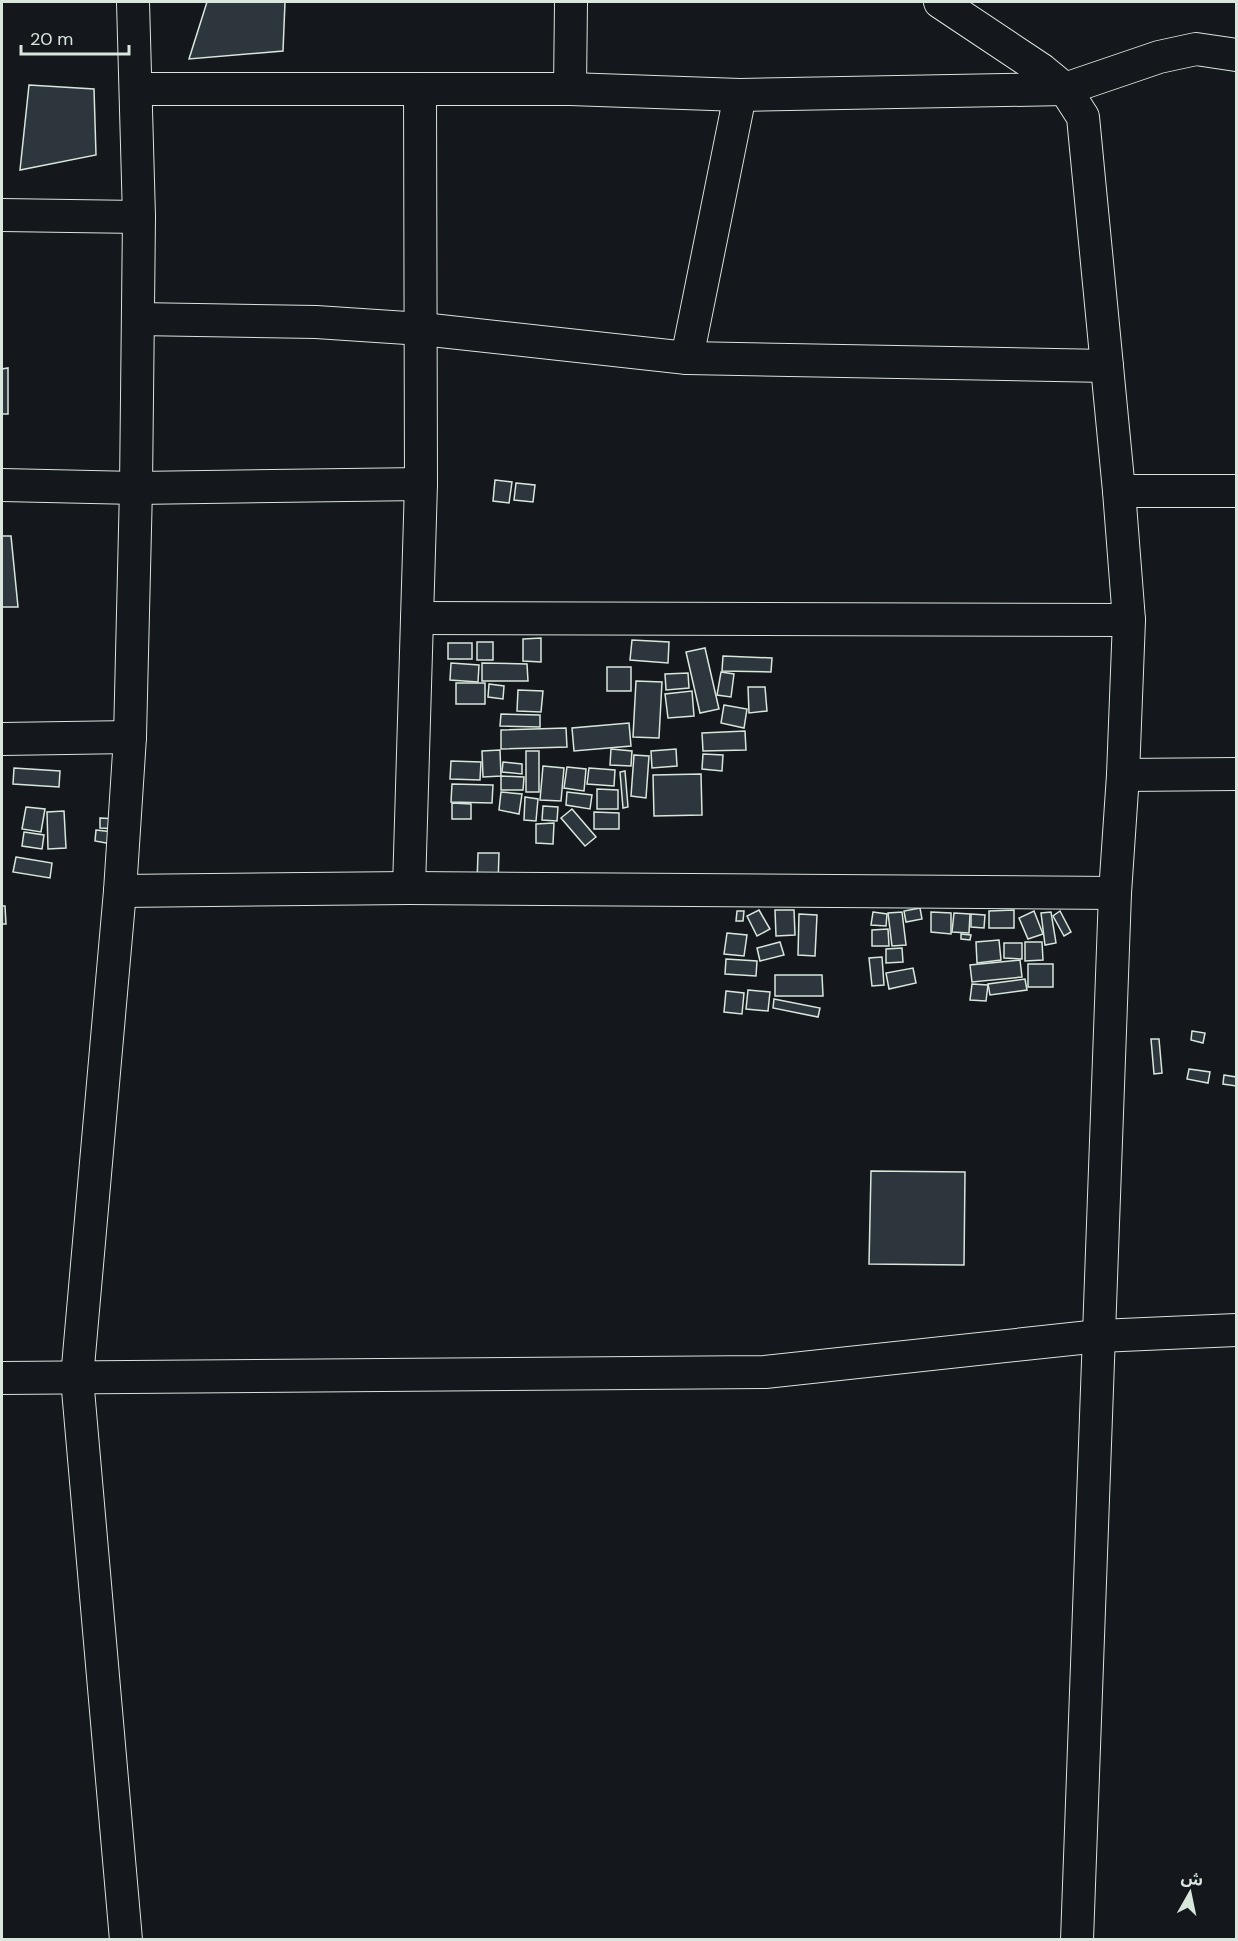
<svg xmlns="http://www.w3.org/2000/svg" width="1238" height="1941" font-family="'DM Sans','Noto Sans Arabic',sans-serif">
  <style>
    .building { fill: #2c363c; stroke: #d8e6dc; stroke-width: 1.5 }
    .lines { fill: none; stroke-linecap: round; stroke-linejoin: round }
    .minor-casing { stroke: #d8e6dc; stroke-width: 34 }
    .minor { stroke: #14181c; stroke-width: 32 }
  </style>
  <rect width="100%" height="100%" fill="#14181c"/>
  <g class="building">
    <path d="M 207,2 L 285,2 L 283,51 L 189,59 Z"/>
    <path d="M 29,85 L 94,89 L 96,155 L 20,170 Z"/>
    <path d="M 8,368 L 8,414 L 2,414 L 2,369 Z"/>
    <path d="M 495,480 L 512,482 L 509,503 L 493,501 Z"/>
    <path d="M 516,483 L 535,485 L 533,502 L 514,500 Z"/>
    <path d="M 2,536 L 11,536 L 18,607 L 2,607 Z"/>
    <path d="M 541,638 L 541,662 L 523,661 L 523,639 Z"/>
    <path d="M 632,640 L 669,642 L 668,663 L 630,660 Z"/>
    <rect x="477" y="642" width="16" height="18"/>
    <rect x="448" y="643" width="24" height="16"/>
    <path d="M 705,648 L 719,709 L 700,713 L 686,652 Z"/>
    <path d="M 723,656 L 772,658 L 771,672 L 722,671 Z"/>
    <path d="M 451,663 L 479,665 L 478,682 L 450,680 Z"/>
    <path d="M 482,663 L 527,664 L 528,681 L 482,681 Z"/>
    <rect x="607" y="667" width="24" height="24"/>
    <path d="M 721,672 L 734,674 L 731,697 L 717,695 Z"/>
    <path d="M 688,673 L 689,688 L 666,690 L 665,674 Z"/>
    <path d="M 636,681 L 662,682 L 659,738 L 633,737 Z"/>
    <rect x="456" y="683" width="29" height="21"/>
    <path d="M 489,684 L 504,686 L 503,699 L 488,697 Z"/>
    <path d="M 748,687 L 765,687 L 767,711 L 749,713 Z"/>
    <path d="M 518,690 L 543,691 L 541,712 L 517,711 Z"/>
    <path d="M 692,691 L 694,716 L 668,718 L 665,694 Z"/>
    <path d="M 724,705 L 747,709 L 744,728 L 721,723 Z"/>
    <path d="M 501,714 L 540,715 L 540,727 L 500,726 Z"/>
    <path d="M 629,723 L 631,746 L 574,751 L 572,728 Z"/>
    <path d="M 566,728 L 567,747 L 501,749 L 501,730 Z"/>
    <path d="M 745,731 L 746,750 L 703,751 L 702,733 Z"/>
    <path d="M 611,749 L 632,751 L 631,766 L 610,765 Z"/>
    <path d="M 676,749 L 677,766 L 652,768 L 651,751 Z"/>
    <path d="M 500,750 L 501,776 L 483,777 L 482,751 Z"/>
    <rect x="526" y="751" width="13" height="41"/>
    <path d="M 703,754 L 723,755 L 722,771 L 702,769 Z"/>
    <path d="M 634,755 L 649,756 L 646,798 L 631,796 Z"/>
    <path d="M 451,761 L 481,762 L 480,780 L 450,779 Z"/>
    <path d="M 503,762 L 522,764 L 522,774 L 502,772 Z"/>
    <path d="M 543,766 L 564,768 L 561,801 L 540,800 Z"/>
    <path d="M 567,767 L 586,769 L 584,791 L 564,788 Z"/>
    <path d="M 14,768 L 60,771 L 59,787 L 13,784 Z"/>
    <path d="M 589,768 L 615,770 L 614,786 L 587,784 Z"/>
    <path d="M 625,771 L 628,807 L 623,808 L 620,772 Z"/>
    <path d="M 701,774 L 702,815 L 654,816 L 653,775 Z"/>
    <path d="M 501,776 L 524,777 L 523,790 L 501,790 Z"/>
    <path d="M 452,784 L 493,785 L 492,803 L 451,802 Z"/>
    <path d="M 597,789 L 618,790 L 618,809 L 597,809 Z"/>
    <path d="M 501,792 L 522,794 L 519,814 L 499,810 Z"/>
    <path d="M 567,792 L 592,795 L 590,809 L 566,805 Z"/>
    <path d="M 525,797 L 538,799 L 536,821 L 524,820 Z"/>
    <path d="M 452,803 L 471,804 L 471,819 L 452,819 Z"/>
    <path d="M 543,806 L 558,807 L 557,821 L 542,820 Z"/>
    <path d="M 26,807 L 45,809 L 41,832 L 22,829 Z"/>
    <path d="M 572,809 L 596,837 L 585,846 L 561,818 Z"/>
    <path d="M 64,811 L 66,848 L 48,849 L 47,812 Z"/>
    <path d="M 594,812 L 619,813 L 619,829 L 594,829 Z"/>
    <path d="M 100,818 L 118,819 L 118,829 L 100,828 Z"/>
    <path d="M 554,823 L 553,844 L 536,843 L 536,824 Z"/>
    <path d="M 96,830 L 113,832 L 112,844 L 95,841 Z"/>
    <path d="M 24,832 L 44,835 L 42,849 L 22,846 Z"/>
    <path d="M 478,853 L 499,853 L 498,884 L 477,883 Z"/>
    <path d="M 16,857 L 52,863 L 50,878 L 13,872 Z"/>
    <path d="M 2,906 L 5,906 L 6,924 L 2,924 Z"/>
    <path d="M 920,908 L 922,919 L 906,922 L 904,911 Z"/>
    <path d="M 759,910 L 770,929 L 757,936 L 747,916 Z"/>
    <path d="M 775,910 L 794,910 L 795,935 L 776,936 Z"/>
    <path d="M 1014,910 L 1014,928 L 989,928 L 989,911 Z"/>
    <path d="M 737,911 L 744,911 L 743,921 L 736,921 Z"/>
    <path d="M 1034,911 L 1043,934 L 1028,939 L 1019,918 Z"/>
    <path d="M 1060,911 L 1071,932 L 1064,936 L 1053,916 Z"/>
    <path d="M 873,912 L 887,914 L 886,926 L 871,925 Z"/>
    <path d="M 902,912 L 906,945 L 892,946 L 888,913 Z"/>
    <path d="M 931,912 L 951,913 L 951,934 L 931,932 Z"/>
    <path d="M 1051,912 L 1056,943 L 1045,945 L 1041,913 Z"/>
    <path d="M 954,913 L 970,914 L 969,933 L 952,932 Z"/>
    <path d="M 799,914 L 817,915 L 815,956 L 798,955 Z"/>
    <path d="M 971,914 L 985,915 L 984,928 L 971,927 Z"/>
    <path d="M 888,929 L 889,946 L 872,946 L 872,930 Z"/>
    <path d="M 727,933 L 747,935 L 744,956 L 724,954 Z"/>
    <path d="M 961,934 L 971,935 L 970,940 L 961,939 Z"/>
    <path d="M 999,940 L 1001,960 L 977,963 L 976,942 Z"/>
    <path d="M 780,942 L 784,955 L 760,961 L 757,948 Z"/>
    <path d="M 1025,942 L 1042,942 L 1043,960 L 1025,961 Z"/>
    <path d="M 1004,943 L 1022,943 L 1022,959 L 1004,958 Z"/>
    <path d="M 902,948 L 903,962 L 886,963 L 886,949 Z"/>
    <path d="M 882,957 L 884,985 L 872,986 L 869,958 Z"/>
    <path d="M 726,959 L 757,961 L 756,976 L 725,974 Z"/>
    <path d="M 1020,960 L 1022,977 L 972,982 L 970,965 Z"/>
    <rect x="1028" y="964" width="25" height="23"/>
    <path d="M 913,968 L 916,983 L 889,989 L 886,973 Z"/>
    <path d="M 775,975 L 822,975 L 823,996 L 775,996 Z"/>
    <path d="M 1025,979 L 1027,990 L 990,995 L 988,984 Z"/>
    <path d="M 972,984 L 988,985 L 986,1001 L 970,1000 Z"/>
    <path d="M 748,990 L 770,992 L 768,1011 L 746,1009 Z"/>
    <path d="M 726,991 L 744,993 L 742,1014 L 724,1012 Z"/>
    <path d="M 774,999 L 820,1008 L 818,1017 L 773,1008 Z"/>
    <path d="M 1192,1031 L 1205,1033 L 1203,1043 L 1191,1040 Z"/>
    <path d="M 1151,1039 L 1159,1039 L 1162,1073 L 1154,1074 Z"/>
    <path d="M 1189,1069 L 1210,1072 L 1208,1083 L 1187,1079 Z"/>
    <path d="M 1224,1075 L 1236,1077 L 1236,1086 L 1223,1084 Z"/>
    <path d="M 871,1171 L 965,1172 L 964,1265 L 869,1264 Z"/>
  </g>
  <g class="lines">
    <g class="minor-casing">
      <g id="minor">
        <path d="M 940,2 L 1042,70 L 1065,89 L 1083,117 L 1119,491 L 1129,620 L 1123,775 L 1115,893 L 1077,1940"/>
        <path d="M 137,89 L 570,89 L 740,95 L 1065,89 L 1159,57 L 1196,49 L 1236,55"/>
        <path d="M 570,89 L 571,2"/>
        <path d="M 2,215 L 139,217"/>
        <path d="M 138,319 L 316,322 L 422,329 L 687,358 L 1107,366"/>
        <path d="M 687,358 L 740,95"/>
        <path d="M 2,485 L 136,488 L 421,484"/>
        <path d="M 1119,491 L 1236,491"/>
        <path d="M 417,618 L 1129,620"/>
        <path d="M 2,739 L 130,737"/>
        <path d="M 1123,775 L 1236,774"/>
        <path d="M 409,888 L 421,484 L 420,89"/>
        <path d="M 120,891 L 409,888 L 1115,893"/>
        <path d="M 2,1378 L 765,1372 L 1099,1336 L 1236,1330"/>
        <path d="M 126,1940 L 77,1378 L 120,891 L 130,737 L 136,488 L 139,217 L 133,2"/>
      </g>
    </g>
    <use href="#minor" class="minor"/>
  </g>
  <rect width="1238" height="1941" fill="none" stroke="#d8e6dc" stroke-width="6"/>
  <g transform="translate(1190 1893) rotate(9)" stroke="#14181c" stroke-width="4.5" paint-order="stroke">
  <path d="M0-4.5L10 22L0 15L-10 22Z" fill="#d8e6dc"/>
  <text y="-9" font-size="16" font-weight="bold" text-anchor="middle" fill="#d8e6dc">ش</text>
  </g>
  <path d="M21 45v9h108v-9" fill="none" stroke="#d8e6dc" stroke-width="3"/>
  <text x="30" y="45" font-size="18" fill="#d8e6dc" stroke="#14181c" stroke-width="4.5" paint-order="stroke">20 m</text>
</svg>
